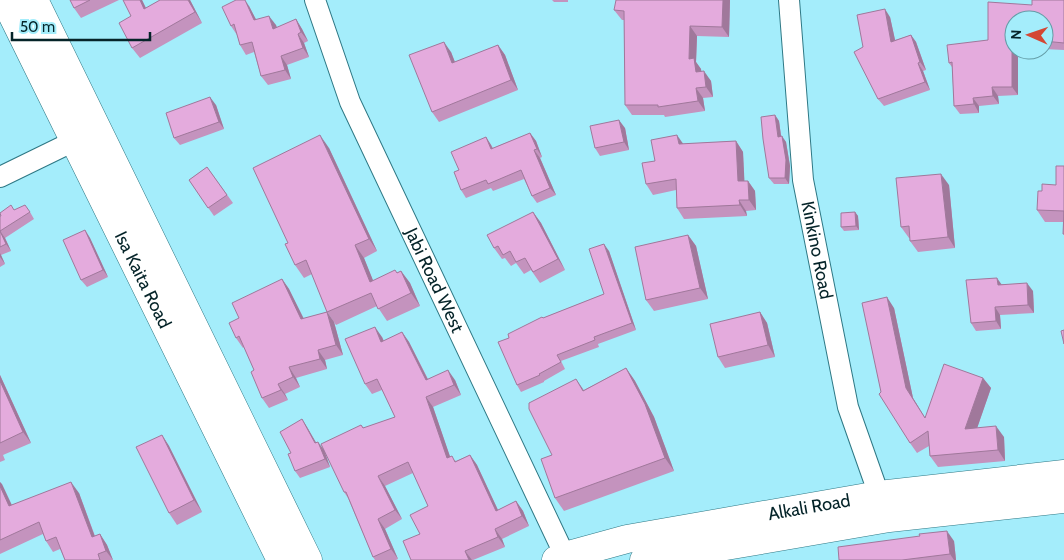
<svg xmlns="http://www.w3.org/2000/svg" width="1064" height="560" font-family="Cabin,sans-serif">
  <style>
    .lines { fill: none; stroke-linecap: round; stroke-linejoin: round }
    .minor-casing { stroke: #2e7885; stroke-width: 22 }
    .secondary-casing { stroke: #2e7885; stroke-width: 29 }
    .minor { stroke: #fff; stroke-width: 20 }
    .secondary { stroke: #fff; stroke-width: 28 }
    .wall { fill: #c493be }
    .shaded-wall { fill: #a0789b }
    .building { fill: #e4abdd; stroke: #a0789b }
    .labels { text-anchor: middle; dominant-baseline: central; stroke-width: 4; stroke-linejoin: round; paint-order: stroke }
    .street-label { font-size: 18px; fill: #052429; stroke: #a4edfb }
  </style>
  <rect width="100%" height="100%" fill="#a4edfb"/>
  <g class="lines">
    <g class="minor-casing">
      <g id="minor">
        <path id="s1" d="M 315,0 L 350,102 L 565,556"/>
        <path id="s2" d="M 789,0 L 803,180 L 848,407 L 879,495"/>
        <path d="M 0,177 L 74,141"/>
      </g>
    </g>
    <g class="secondary-casing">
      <g id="secondary">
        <path id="s3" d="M 5,0 L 281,560"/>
        <path d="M 34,0 L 308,560"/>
        <path id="s4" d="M 556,560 L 565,556 L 627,539 L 879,495 L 1064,474"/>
        <path d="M 644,560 L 889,518 L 1064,499"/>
      </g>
    </g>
    <use href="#minor" class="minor"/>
    <use href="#secondary" class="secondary"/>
  </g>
  <g class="wall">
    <path d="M 70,0 L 119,0 L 81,18 L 74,8 Z"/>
    <path d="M 123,0 L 142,0 L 146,8 L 160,0 L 190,0 L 202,23 L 140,58 L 132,48 L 131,16 Z"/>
    <path d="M 552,0 L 568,0 L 568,2 L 554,2 Z"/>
    <path d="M 730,0 L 729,37 L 697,36 L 696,62 L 701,69 L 701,71 L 711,81 L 713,97 L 703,98 L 705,111 L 665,117 L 664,115 L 632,115 L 625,105 L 624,20 L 622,20 L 614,10 Z"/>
    <path d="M 1064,0 L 1064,50 L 1044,49 L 1044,20 L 1014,20 L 1014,50 L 1025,50 L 1018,50 L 1018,95 L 998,96 L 999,104 L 979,106 L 979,113 L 960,114 L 954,106 L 952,67 L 949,63 L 988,40 L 1032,5 Z"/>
    <path d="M 249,6 L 256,20 L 276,25 L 277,28 L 296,19 L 302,29 L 308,41 L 304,43 L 309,57 L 287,65 L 291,79 L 268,85 L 261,76 L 254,52 L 246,55 L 240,45 L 237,35 L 231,26 Z"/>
    <path d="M 890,17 L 895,40 L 911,35 L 916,42 L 926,70 L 923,71 L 930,90 L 884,106 L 878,99 L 863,47 Z"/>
    <path d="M 498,45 L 505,55 L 518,90 L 439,122 L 432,112 L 451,52 L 455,62 Z"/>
    <path d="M 216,105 L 224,129 L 180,145 L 174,138 Z"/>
    <path d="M 775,115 L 779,121 L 781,136 L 786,142 L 790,166 L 789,184 L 774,184 L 769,178 Z"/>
    <path d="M 625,128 L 629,150 L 600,156 L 595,148 Z"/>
    <path d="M 530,133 L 536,141 L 542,157 L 540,158 L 556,195 L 537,203 L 532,196 L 524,179 L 493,191 L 491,188 L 466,198 L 461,190 L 459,170 L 486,137 L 493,148 Z"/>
    <path d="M 736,141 L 743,152 L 744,181 L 748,181 L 755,191 L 756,210 L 746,211 L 747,216 L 684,219 L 677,208 L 676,190 L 653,195 L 646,184 L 655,161 L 683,144 Z"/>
    <path d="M 329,148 L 377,251 L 364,258 L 373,281 L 401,271 L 410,283 L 420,306 L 387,321 L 377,306 L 336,325 L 327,312 L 312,274 L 304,278 L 295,265 L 288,243 Z"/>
    <path d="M 1064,166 L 1064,235 L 1063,234 L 1063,222 L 1045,222 L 1037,210 L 1056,185 Z"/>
    <path d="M 207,167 L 233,203 L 214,216 L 189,180 Z"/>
    <path d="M 949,185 L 955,248 L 918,252 L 910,241 L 910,238 L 909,238 L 901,227 Z"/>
    <path d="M 14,210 L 30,212 L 34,219 L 5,238 L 11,251 L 1,255 L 5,264 L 0,267 L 0,216 Z"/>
    <path d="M 533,212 L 541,223 L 565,270 L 540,283 L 531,270 L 524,274 L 516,263 L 511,266 L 505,258 L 502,259 L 494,248 Z"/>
    <path d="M 855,212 L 858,216 L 859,230 L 844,231 L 841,227 Z"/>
    <path d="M 85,230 L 90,238 L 108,277 L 87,287 L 81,280 Z"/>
    <path d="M 688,235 L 696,246 L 708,299 L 654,311 L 646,300 Z"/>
    <path d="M 609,251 L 636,330 L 598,344 L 599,347 L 561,361 L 565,369 L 544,381 L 544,382 L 521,392 L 517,385 L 543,318 L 604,294 Z"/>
    <path d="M 282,279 L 289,289 L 303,319 L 327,312 L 334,322 L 343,355 L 325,360 L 327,369 L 296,378 L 300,387 L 285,394 L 288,400 L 269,408 L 262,398 L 254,370 L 244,347 L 243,348 L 236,338 L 239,318 Z"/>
    <path d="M 1002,284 L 1033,291 L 1034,313 L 1000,315 L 1001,329 L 976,331 L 971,323 Z"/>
    <path d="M 894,308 L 913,398 L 925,418 L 983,378 L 991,388 L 977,428 L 1004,437 L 1005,461 L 938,467 L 930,456 L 929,446 L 917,453 L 910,443 L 881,392 Z"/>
    <path d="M 760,312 L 767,323 L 775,357 L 725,368 L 718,357 Z"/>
    <path d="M 402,332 L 409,342 L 428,379 L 455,380 L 461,395 L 433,407 L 450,457 L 456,461 L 470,455 L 477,465 L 498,510 L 516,501 L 523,511 L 529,526 L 502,539 L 505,547 L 473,560 L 411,560 L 420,534 L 428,506 L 413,473 L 385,486 L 402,519 L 385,529 L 398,559 L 396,560 L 375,560 L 373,557 L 348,498 L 344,492 L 361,425 L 364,428 L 395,417 L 382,390 L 372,394 L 365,384 L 382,337 L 384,341 Z"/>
    <path d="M 626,368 L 635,381 L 654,417 L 674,471 L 564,511 L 555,498 L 552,455 L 584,390 Z"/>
    <path d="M 0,375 L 31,443 L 3,455 L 5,460 L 0,462 Z"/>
    <path d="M 302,419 L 307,427 L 316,443 L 324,450 L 330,467 L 300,478 L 295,471 L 291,453 Z"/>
    <path d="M 162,435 L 169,446 L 202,512 L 177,525 L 169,513 Z"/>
    <path d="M 0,482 L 11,505 L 79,493 L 95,536 L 100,534 L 107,545 L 113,560 L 65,560 L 60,549 L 53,552 L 46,541 L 43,534 L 0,554 Z"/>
    <path d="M 954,541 L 956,560 L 839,560 Z"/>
  </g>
  <g class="shaded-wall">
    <path d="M 140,0 L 142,0 L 151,19 L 144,9 Z"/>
    <path d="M 188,0 L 190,0 L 202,23 L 195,12 Z"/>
    <path d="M 245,0 L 249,6 L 261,29 L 254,20 Z"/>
    <path d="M 723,0 L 730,0 L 729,37 L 722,27 Z"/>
    <path d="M 885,9 L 890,17 L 897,49 L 891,42 Z"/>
    <path d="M 269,16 L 276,25 L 280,38 L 273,29 Z"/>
    <path d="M 296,19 L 302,29 L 308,41 L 301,32 Z"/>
    <path d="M 690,26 L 697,36 L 696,62 L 701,69 L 703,82 L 696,72 L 689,59 Z"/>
    <path d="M 298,34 L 304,43 L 309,57 L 303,48 Z"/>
    <path d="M 911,35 L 916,42 L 926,70 L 920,62 Z"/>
    <path d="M 444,42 L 451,52 L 459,73 L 452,63 Z"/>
    <path d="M 1012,42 L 1014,45 L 1014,50 L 1018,50 L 1018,95 L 1012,87 Z"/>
    <path d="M 498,45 L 505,55 L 518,90 L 511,80 Z"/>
    <path d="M 281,56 L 287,65 L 291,79 L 285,70 Z"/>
    <path d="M 918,63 L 923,71 L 930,90 L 925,82 Z"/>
    <path d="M 704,71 L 711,81 L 713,97 L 706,87 Z"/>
    <path d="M 992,87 L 998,96 L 999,104 L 993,96 Z"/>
    <path d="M 696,88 L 703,98 L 705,111 L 698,101 Z"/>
    <path d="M 210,97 L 216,105 L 224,129 L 219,122 Z"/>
    <path d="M 973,98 L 979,106 L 979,113 L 974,104 Z"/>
    <path d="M 775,115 L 779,121 L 782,143 L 778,137 Z"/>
    <path d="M 619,120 L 625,128 L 629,150 L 624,142 Z"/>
    <path d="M 530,133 L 536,141 L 542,157 L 537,149 Z"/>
    <path d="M 320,135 L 329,148 L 377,251 L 369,239 Z"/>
    <path d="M 677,135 L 684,145 L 679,144 Z"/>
    <path d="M 782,136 L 786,142 L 790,166 L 789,184 L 785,178 Z"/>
    <path d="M 486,137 L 491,145 L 496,157 L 491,149 Z"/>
    <path d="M 736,141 L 743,152 L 745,192 L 738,181 Z"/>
    <path d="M 534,150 L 540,158 L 556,195 L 550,188 Z"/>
    <path d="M 941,174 L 949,185 L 955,248 L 948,237 Z"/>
    <path d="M 748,181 L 755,191 L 756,210 L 749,200 Z"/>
    <path d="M 739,200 L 746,211 L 747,216 L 740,205 Z"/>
    <path d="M 533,212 L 541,223 L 565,270 L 558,259 Z"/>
    <path d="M 855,212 L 858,216 L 859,230 L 856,226 Z"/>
    <path d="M 85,230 L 90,238 L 108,277 L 103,270 Z"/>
    <path d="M 0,231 L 5,238 L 11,251 L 6,244 Z"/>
    <path d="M 688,235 L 696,246 L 708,299 L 700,288 Z"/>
    <path d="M 604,244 L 609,251 L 636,330 L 632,323 Z"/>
    <path d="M 355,245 L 364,258 L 379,295 L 370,282 Z"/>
    <path d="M 0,253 L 1,255 L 5,264 L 0,257 Z"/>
    <path d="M 401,271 L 410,283 L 420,306 L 411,293 Z"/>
    <path d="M 997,278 L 1002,285 L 998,285 Z"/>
    <path d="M 282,279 L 289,289 L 309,329 L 301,319 Z"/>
    <path d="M 1027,283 L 1033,291 L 1034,313 L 1028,305 Z"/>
    <path d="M 887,297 L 894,308 L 913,398 L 932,429 L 906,388 Z"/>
    <path d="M 995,307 L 1000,315 L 1001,329 L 996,321 Z"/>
    <path d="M 327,312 L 334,322 L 343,355 L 336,345 Z"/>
    <path d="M 760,312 L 767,323 L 775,357 L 768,345 Z"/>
    <path d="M 375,327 L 382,337 L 388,352 L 381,342 Z"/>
    <path d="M 402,332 L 409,342 L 433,390 L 426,380 Z"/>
    <path d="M 318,350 L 325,360 L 327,369 L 320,359 Z"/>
    <path d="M 289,367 L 296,378 L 300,387 L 293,377 Z"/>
    <path d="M 626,368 L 635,381 L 654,417 L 674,471 L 665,458 Z"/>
    <path d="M 448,370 L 455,380 L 461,395 L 454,385 Z"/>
    <path d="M 0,375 L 31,443 L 23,432 L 0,381 Z"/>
    <path d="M 983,378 L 991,388 L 973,440 L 965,429 Z"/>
    <path d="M 576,379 L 585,392 L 583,391 Z"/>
    <path d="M 278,384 L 285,394 L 288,400 L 281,390 Z"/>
    <path d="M 426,397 L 433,407 L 454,468 L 447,458 Z"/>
    <path d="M 302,419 L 307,427 L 321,451 L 315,443 Z"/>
    <path d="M 996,426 L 1004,437 L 1005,461 L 998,450 Z"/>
    <path d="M 162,435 L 169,446 L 202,512 L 194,500 Z"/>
    <path d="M 318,442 L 324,450 L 330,467 L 325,459 Z"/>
    <path d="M 470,455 L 477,465 L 503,521 L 496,511 Z"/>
    <path d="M 378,476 L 385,486 L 402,519 L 395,510 Z"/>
    <path d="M 0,482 L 2,484 L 17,516 L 9,506 L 0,486 Z"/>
    <path d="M 71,482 L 79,493 L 99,548 L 92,537 Z"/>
    <path d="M 516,501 L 523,511 L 529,526 L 522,516 Z"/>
    <path d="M 378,519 L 385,529 L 398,559 L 391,549 Z"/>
    <path d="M 495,529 L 502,539 L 505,547 L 498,537 Z"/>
    <path d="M 947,531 L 954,541 L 956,560 L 954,560 L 950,554 Z"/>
    <path d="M 100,534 L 107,545 L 113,560 L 106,551 Z"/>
    <path d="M 465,551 L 472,560 L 469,560 Z"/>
  </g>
  <g class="building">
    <path d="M 70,0 L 90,0 L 74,8 Z"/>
    <path d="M 123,0 L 140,0 L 144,9 L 160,0 L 188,0 L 195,12 L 132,48 L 119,23 L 131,16 Z"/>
    <path d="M 236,0 L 245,0 L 254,20 L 269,16 L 273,29 L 296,19 L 301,32 L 298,34 L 303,48 L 281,56 L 285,70 L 261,76 L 252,42 L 240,45 L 234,24 L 231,26 L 222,7 Z"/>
    <path d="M 616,0 L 723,0 L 722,27 L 690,26 L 689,59 L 694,58 L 696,72 L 704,71 L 706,87 L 696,88 L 698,101 L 658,107 L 658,105 L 625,105 L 624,11 L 614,10 Z"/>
    <path d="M 1032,0 L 1064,0 L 1064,43 L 1044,41 L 1044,20 L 1014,20 L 1014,42 L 1012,42 L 1012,87 L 992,87 L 993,96 L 973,98 L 974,104 L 954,106 L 952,62 L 949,63 L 947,45 L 988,40 L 988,2 L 1032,5 Z"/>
    <path d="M 885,9 L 891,42 L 911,35 L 920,62 L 918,63 L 925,82 L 878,99 L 854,52 L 863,47 L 857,15 Z"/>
    <path d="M 444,42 L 452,63 L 498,45 L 511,80 L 432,112 L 409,55 Z"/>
    <path d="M 210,97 L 219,122 L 174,138 L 166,113 Z"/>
    <path d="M 775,115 L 778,137 L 782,136 L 786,160 L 785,178 L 769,178 L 763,139 L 761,117 Z"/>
    <path d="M 619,120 L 624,142 L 595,148 L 590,126 Z"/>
    <path d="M 530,133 L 537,149 L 534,150 L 550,188 L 532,196 L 521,170 L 488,184 L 486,180 L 461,190 L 454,172 L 459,170 L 451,152 L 486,137 L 491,149 Z"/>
    <path d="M 320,135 L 369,239 L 355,245 L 370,282 L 395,270 L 397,273 L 401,271 L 411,293 L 378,309 L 371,293 L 327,312 L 306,260 L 295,265 L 285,244 L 288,243 L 253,168 Z"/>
    <path d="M 677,135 L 679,144 L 736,141 L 738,181 L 748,181 L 749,200 L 739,200 L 740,205 L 677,208 L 676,179 L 646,184 L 642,163 L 655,161 L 651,140 Z"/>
    <path d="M 1056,166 L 1064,166 L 1064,234 L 1063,234 L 1064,211 L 1037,210 L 1038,191 L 1042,191 L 1042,184 L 1056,185 Z"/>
    <path d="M 207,167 L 227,195 L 208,208 L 189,180 Z"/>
    <path d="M 941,174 L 948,237 L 910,241 L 909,226 L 901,227 L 896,178 Z"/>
    <path d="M 11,205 L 14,210 L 25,205 L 30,212 L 0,231 L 6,244 L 0,247 L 0,216 L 1,216 L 0,213 Z"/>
    <path d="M 533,212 L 558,259 L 533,272 L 525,258 L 516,262 L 510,251 L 503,255 L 498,246 L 494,248 L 487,235 Z"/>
    <path d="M 855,212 L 856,226 L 841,227 L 841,213 Z"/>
    <path d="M 85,230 L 103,270 L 81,280 L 63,240 Z"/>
    <path d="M 688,235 L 700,288 L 646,300 L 635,247 Z"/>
    <path d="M 604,244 L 632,323 L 594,337 L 595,340 L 557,355 L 561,362 L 539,374 L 540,375 L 517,385 L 498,342 L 509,338 L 508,334 L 542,317 L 543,318 L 604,294 L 589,249 Z"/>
    <path d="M 997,278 L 998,285 L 1027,283 L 1028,305 L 995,307 L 996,321 L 971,323 L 966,280 Z"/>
    <path d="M 282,279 L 301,319 L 327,312 L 336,345 L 318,350 L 320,359 L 289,367 L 293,377 L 278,384 L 281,390 L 262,398 L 251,372 L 254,370 L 239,336 L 236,338 L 229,323 L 239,318 L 232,303 Z"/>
    <path d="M 887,297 L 906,388 L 925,418 L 944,364 L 983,378 L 965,429 L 996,426 L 998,450 L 930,456 L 928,431 L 910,443 L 879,394 L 881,392 L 862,303 Z"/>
    <path d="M 760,312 L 768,345 L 718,357 L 710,324 Z"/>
    <path d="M 375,327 L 381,342 L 402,332 L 426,380 L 448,370 L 454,385 L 426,397 L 447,458 L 452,456 L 455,462 L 470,455 L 496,511 L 516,501 L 522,516 L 495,529 L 498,537 L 465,551 L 469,560 L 411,560 L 403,541 L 420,534 L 410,515 L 428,506 L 408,462 L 378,476 L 395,510 L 378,519 L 391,549 L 373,557 L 346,492 L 344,492 L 321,444 L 361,425 L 363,428 L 395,417 L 377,379 L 365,384 L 345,339 Z"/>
    <path d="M 1064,330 L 1064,344 L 1061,331 Z"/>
    <path d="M 626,368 L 645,404 L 665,458 L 555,498 L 541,459 L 552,455 L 529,409 L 529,403 L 576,379 L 583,391 Z"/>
    <path d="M 0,381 L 23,432 L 0,443 Z"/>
    <path d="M 302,419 L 315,443 L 318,442 L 325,459 L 295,471 L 288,454 L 291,453 L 280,432 Z"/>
    <path d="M 162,435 L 194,500 L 169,513 L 136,447 Z"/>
    <path d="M 71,482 L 92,537 L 100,534 L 106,551 L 98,554 L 100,560 L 65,560 L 56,537 L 46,541 L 39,522 L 0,540 L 0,486 L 9,506 Z"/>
    <path d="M 947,531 L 950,554 L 902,560 L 839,560 L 838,547 L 920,536 L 919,534 Z"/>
  </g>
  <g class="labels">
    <g class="street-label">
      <text stroke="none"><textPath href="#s2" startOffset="252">Kinkino Road</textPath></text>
      <text stroke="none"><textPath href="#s3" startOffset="312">Isa Kaita Road</textPath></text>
      <text stroke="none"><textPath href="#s1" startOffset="305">Jabi Road West</textPath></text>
      <text stroke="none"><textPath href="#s4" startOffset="259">Alkali Road</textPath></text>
    </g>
  </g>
  <g transform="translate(1029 35) rotate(272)"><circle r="24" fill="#a4edfb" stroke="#649da7"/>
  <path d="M0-4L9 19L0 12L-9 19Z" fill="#d44734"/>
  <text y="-8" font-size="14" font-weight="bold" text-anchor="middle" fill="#052429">N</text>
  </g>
  <path d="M12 32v8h138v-8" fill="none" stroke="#052429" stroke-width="2.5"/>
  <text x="20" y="32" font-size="15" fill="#052429" stroke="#a4edfb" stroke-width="4" paint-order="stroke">50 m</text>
</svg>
